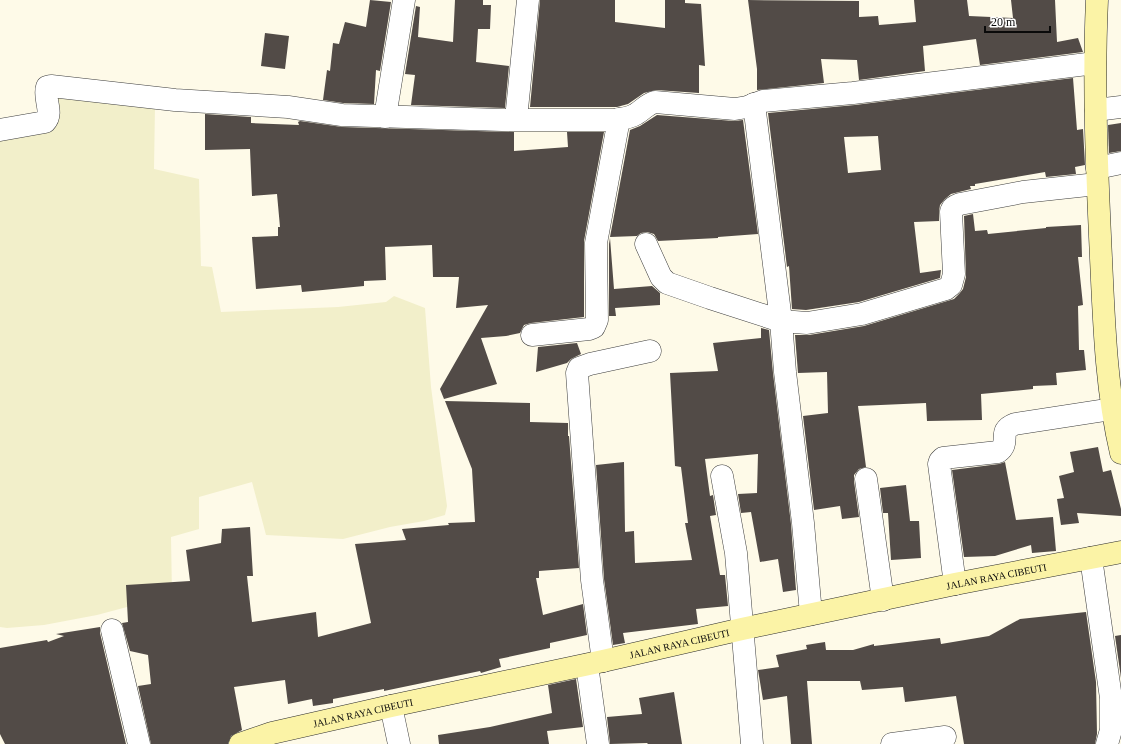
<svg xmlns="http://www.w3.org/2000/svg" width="1121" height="744" font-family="'Times New Roman',serif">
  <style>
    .farmland { fill: #f2efca }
    .building { fill: #524b47; fill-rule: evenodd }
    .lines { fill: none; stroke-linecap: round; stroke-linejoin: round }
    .street-casing { stroke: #3d3d3d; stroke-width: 23 }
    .secondary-casing { stroke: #2c2c2c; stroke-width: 23 }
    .street { stroke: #fff; stroke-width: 22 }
    .secondary { stroke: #fbf3a6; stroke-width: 22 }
    .labels { text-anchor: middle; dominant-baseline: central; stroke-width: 4; stroke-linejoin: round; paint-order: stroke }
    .street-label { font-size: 10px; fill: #0a0a0a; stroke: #fff }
  </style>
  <rect width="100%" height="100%" fill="#fefae8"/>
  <path class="farmland" d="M 53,91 L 155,106 L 154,169 L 199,179 L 201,266 L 212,267 L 221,312 L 338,307 L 386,302 L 394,296 L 425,308 L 431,387 L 447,506 L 445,515 L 424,521 L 390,527 L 343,539 L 266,535 L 252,482 L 199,497 L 199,529 L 171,537 L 172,595 L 97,615 L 44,625 L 7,628 L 0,627 L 0,138 L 39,132 Z"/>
  <g class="building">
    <path d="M 370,0 L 391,2 L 380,71 L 376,70 L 374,104 L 343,103 L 323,100 L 327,70 L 330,71 L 333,43 L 339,44 L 345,22 L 366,27 Z"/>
    <path d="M 455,0 L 483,0 L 483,5 L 491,5 L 490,29 L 478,29 L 476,62 L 509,66 L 505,108 L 411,105 L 415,75 L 405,74 L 416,6 L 420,7 L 418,37 L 453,42 Z"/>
    <path d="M 540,0 L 615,0 L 615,22 L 665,28 L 665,0 L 685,0 L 685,3 L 701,4 L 705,66 L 699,65 L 699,93 L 656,90 L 644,93 L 628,104 L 617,107 L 530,107 Z"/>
    <path d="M 748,0 L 859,1 L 859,17 L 878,16 L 879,25 L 916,22 L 914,0 L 967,0 L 969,16 L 1013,18 L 1011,0 L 1055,0 L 1057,42 L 1078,38 L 1083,52 L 980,65 L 976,39 L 923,46 L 925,71 L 859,80 L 857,60 L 821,59 L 824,83 L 757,90 L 757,69 Z"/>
    <path d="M 265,33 L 289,36 L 285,69 L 261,66 Z"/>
    <path d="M 1073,78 L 1077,130 L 1083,129 L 1085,165 L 1075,167 L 1076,174 L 1046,177 L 1045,172 L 975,184 L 975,186 L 970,186 L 971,189 L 951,194 L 945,199 L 940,205 L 939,212 L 939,221 L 914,222 L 920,273 L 941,270 L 940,278 L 859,302 L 806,310 L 792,309 L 789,266 L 787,267 L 768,113 L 855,105 ZM 878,136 L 881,170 L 848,173 L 844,137 Z"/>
    <path d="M 205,114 L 251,117 L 251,123 L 299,125 L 298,122 L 300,121 L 342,127 L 514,132 L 514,151 L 568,147 L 567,132 L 604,132 L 584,241 L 584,317 L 531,323 L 524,325 L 520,333 L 506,336 L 481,338 L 497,384 L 444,399 L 440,389 L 488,305 L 456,308 L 459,277 L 433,277 L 432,245 L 385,247 L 386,280 L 364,281 L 364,286 L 302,292 L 301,285 L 256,289 L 252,237 L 278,236 L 278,227 L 280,227 L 277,194 L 252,196 L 250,149 L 205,150 Z"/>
    <path d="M 657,115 L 734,121 L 743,120 L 758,234 L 718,237 L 718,238 L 658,241 L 654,234 L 647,232 L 641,233 L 637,236 L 610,237 L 630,130 L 640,126 Z"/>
    <path d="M 1121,123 L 1121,151 L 1109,153 L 1108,125 Z"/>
    <path d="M 973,214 L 975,231 L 987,230 L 988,234 L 1046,228 L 1046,227 L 1081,225 L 1082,257 L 1078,257 L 1083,305 L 1078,306 L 1079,350 L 1084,350 L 1086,370 L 1056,373 L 1057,385 L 1033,386 L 1033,389 L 981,394 L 982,420 L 927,421 L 926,403 L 858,406 L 866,467 L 859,469 L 854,475 L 854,481 L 859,517 L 842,519 L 840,506 L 814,510 L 803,416 L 828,413 L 827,372 L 798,373 L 795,335 L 809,335 L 864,326 L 954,299 L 959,294 L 963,289 L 966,277 L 964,216 Z"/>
    <path d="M 610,238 L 614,289 L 652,286 L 660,293 L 660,305 L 615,308 L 616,316 L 609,316 L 609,244 Z"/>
    <path d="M 761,328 L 769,330 L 773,373 L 791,524 L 796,590 L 783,592 L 778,559 L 760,562 L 751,512 L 741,513 L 738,494 L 757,493 L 758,454 L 705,459 L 710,496 L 713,495 L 716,515 L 710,516 L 720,575 L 725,575 L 728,606 L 696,609 L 698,624 L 623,633 L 625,643 L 613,645 L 604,579 L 596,465 L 624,462 L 625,532 L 634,531 L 635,563 L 692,560 L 685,523 L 688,523 L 681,467 L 675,466 L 670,373 L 718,371 L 713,343 L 761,338 Z"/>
    <path d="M 577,343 L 581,354 L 571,359 L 567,363 L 536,372 L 538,347 Z"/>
    <path d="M 445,401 L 530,403 L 530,422 L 568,423 L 568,436 L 569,436 L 579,568 L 539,571 L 539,578 L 536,578 L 543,615 L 583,604 L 587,635 L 550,643 L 550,648 L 499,659 L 501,667 L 481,673 L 480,671 L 384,691 L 384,689 L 333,699 L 333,703 L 313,706 L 312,699 L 288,704 L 285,680 L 234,687 L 242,730 L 231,736 L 228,744 L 151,744 L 138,686 L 151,684 L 148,655 L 130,651 L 122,623 L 128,622 L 126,585 L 190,581 L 186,550 L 221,543 L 222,529 L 250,527 L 253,576 L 247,576 L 252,622 L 316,612 L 318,637 L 371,623 L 355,544 L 406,540 L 402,529 L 449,525 L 448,523 L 475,522 L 472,469 Z"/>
    <path d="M 1098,447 L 1103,472 L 1111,470 L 1121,509 L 1121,516 L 1077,513 L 1079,523 L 1061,525 L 1057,499 L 1064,498 L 1059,476 L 1074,472 L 1070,452 Z"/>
    <path d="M 1005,462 L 1016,520 L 1053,517 L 1056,551 L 1032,553 L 1031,545 L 995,556 L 964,557 L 952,470 L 999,464 Z"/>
    <path d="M 906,485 L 910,521 L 919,521 L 921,558 L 891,560 L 888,513 L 883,513 L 880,488 Z"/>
    <path d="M 1086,612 L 1096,682 L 1097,734 L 1095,744 L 964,744 L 956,696 L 905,702 L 903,687 L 862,690 L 860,681 L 807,681 L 812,744 L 791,744 L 787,696 L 763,700 L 758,670 L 779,667 L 776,655 L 807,649 L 806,645 L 825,642 L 826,650 L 853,650 L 874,644 L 874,646 L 940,638 L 941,644 L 989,636 L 1020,619 Z"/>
    <path d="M 100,627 L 100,633 L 126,744 L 5,744 L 0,734 L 0,648 L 47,640 L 48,642 L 64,636 L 56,634 Z"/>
    <path d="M 1121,635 L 1121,678 L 1115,636 Z"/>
    <path d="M 576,679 L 583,727 L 547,731 L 549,744 L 439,744 L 438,735 L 490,727 L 552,713 L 548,685 Z"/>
    <path d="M 674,692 L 682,744 L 648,744 L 647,743 L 610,744 L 607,717 L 642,714 L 639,698 Z"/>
  </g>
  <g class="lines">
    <g class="street-casing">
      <g id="street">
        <path d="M 754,104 L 781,321 L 785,372 L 803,523 L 811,614"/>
        <path d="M 1096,110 L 1121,107"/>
        <path d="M 385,117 L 404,0"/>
        <path d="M 516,119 L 528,0"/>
        <path d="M 0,130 L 45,122 C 54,113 43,98 47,87 L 51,86 L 175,100 L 288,107 L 342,115 L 502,120 L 613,120 C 621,119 630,118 636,114 C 643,110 647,104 655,102 L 735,109 L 747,107 L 763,101 L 853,93 L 1095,63"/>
        <path d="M 1097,168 L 1121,163"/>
        <path d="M 646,244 L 661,277 L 667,283 L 710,298 L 781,321 L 807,323 L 862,314 L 946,289 L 951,285 L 954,274 L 951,212 C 952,207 955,206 960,204 L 1023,192 L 1097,184"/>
        <path d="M 532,335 L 589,329 L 594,327 L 597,320 L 596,243 L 619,119"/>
        <path d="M 722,476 L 736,553 L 752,744"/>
        <path d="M 866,479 L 883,600"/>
        <path d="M 1091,558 L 1111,698 L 1111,730 L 1107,744"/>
        <path d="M 955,584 L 939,464 L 940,461 L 943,458 L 998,452 C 1012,442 996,431 1015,424 L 1112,409"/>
        <path d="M 112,630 L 139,744"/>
        <path d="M 603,661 L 592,580 L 577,373 L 579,368 L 590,364 L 650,351"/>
        <path d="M 587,665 L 598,744"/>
        <path d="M 391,706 L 399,744"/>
        <path d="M 892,744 L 945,737"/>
      </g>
    </g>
    <g class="secondary-casing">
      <g id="secondary">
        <path d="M 1097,0 C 1093,86 1097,172 1101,258 C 1104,323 1106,389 1121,453"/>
        <path id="s1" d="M 240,744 L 272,733 L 391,706 L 603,661 L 742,629 L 955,584 L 1121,552"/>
      </g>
    </g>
    <use href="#street" class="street"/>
    <use href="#secondary" class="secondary"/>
  </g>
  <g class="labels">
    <g class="street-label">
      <text stroke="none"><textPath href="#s1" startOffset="775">JALAN RAYA CIBEUTI</textPath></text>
      <text stroke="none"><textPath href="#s1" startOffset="451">JALAN RAYA CIBEUTI</textPath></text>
      <text stroke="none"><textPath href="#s1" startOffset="127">JALAN RAYA CIBEUTI</textPath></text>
    </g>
  </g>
  <path d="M985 26v6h65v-6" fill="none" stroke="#0a0a0a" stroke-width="2"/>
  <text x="991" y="26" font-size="12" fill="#0a0a0a" stroke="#ffffff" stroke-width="3" paint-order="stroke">20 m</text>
</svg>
